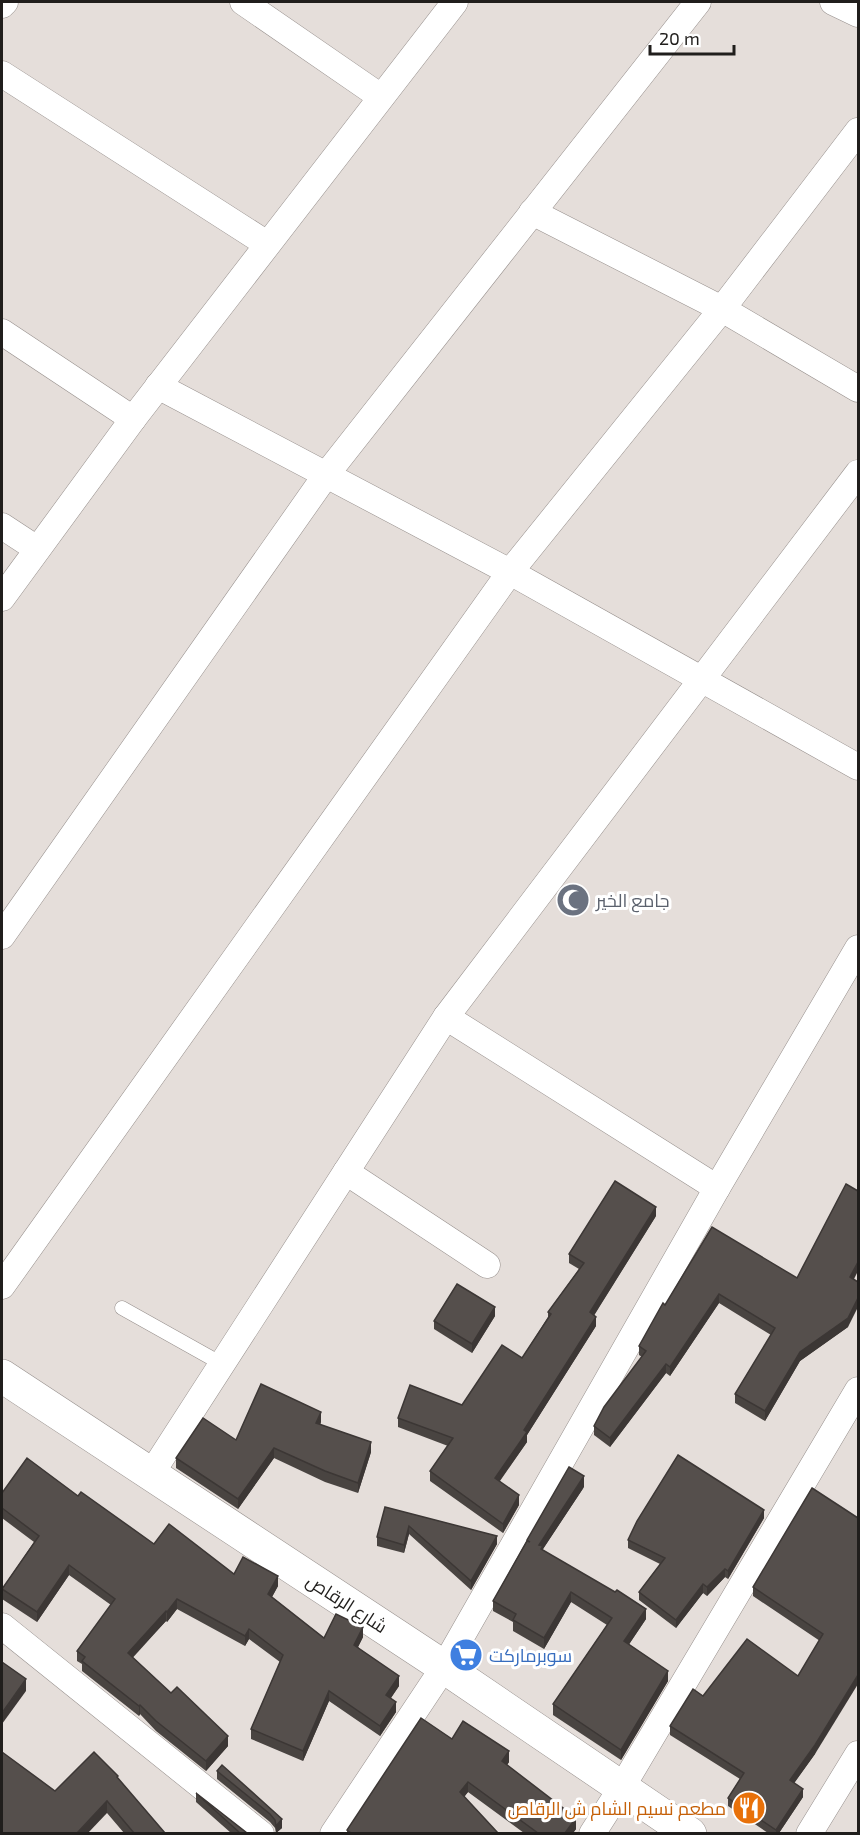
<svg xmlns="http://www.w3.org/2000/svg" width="860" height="1835" font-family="'Exo 2',Cairo,sans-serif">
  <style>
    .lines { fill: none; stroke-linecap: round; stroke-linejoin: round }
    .service-casing { stroke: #97908d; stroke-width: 15 }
    .minor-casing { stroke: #97908d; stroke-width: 27 }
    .tertiary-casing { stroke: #97908d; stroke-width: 34 }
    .service { stroke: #fff; stroke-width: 14 }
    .minor { stroke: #fff; stroke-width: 26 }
    .tertiary { stroke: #fff; stroke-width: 33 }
    .wall { fill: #494441 }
    .shaded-wall { fill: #3c3735 }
    .building { fill: #554f4c; stroke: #3c3735; stroke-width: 1.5 }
    .labels { text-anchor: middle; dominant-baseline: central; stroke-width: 6; stroke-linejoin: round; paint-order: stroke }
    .worship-label { font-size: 18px; fill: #5b616d; stroke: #fff; text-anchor: start }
    .street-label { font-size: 18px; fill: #201e1c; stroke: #fff }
    .shop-label { font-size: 18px; fill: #366cbe; stroke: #fff; text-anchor: start }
    .food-label { font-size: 18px; fill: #c56008; stroke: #fff; text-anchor: end }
  </style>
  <rect width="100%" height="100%" fill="#e5deda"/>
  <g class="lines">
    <g class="service-casing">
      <path id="service" d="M 122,1308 L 222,1364"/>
    </g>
    <g class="minor-casing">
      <g id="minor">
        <path d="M 243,2 L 381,97"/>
        <path d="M 833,2 L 858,14"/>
        <path d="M 2,5 L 5,2"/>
        <path d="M 2,74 L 267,244"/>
        <path d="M 532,212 L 722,309 L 858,389"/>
        <path d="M 2,332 L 133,419"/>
        <path d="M 158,386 L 510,572 L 858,767"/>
        <path d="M 2,526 L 37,549"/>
        <path d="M 2,598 L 133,419 L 455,2"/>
        <path d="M 2,936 L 326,475 L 698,2"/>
        <path d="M 446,1017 L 717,1188"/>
        <path d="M 346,1172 L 487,1265"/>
        <path d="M 2,1286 L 510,572 L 722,309 L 858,131"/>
        <path d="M 151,1474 L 446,1017 L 858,473"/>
        <path d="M 2,1626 L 261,1834"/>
        <path d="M 333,1834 L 444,1667 L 717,1188 L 858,948"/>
        <path d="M 592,1834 L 622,1787 L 858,1390"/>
        <path d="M 809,1834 L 858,1754"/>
      </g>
    </g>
    <g class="tertiary-casing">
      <path id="tertiary" d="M 2,1376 L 444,1667 L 690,1834"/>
    </g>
    <use href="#service" class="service"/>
    <use href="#minor" class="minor"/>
    <use href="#tertiary" class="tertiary"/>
  </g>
  <g class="wall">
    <path d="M 656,1216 L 594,1315 L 596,1326 L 527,1435 L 527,1442 L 500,1481 L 519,1505 L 503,1533 L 430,1481 L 430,1471 L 448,1446 L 398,1427 L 398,1418 L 462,1405 L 522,1358 L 548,1317 L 548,1312 L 579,1269 L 569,1263 L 569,1254 Z"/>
    <path d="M 797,1278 L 854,1279 L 848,1327 L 800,1361 L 765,1421 L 735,1403 L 735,1394 L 771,1335 L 719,1303 L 670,1376 L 666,1373 L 610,1447 L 594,1435 L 594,1426 L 642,1357 L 639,1355 L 639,1346 L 665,1305 Z"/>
    <path d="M 495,1316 L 472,1353 L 434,1329 L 434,1321 Z"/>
    <path d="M 321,1422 L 320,1425 L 371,1452 L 358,1493 L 325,1482 L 274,1458 L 238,1509 L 176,1468 L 176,1458 L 236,1440 Z"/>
    <path d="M 584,1487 L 543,1549 L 543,1550 L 646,1619 L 629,1644 L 668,1681 L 621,1760 L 553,1715 L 553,1704 L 607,1625 L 571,1602 L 544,1649 L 513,1631 L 513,1622 L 493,1611 L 493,1601 L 527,1540 Z"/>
    <path d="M 2,1493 L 78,1496 L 154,1544 L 234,1574 L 278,1586 L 272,1597 L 324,1638 L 363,1637 L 358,1647 L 399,1686 L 391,1698 L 396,1712 L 380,1736 L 329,1701 L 303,1761 L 251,1739 L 251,1729 L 280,1662 L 249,1639 L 245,1646 L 177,1609 L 167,1622 L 166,1621 L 132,1657 L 228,1746 L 206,1771 L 156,1731 L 140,1714 L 139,1716 L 82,1671 L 82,1664 L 77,1661 L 77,1651 L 111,1605 L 69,1575 L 37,1622 L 2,1599 L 2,1589 L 34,1542 L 2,1518 Z"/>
    <path d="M 385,1507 L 497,1544 L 471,1590 L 409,1534 L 404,1553 L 377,1546 L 377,1537 Z"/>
    <path d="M 764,1518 L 728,1579 L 725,1577 L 707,1596 L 703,1593 L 676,1628 L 639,1600 L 639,1592 L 660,1564 L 628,1548 L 628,1540 Z"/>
    <path d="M 858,1518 L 815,1754 L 794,1783 L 803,1797 L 779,1833 L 768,1833 L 728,1806 L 728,1798 L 740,1779 L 670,1735 L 670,1726 L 703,1696 L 798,1676 L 820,1641 L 753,1596 L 753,1587 Z"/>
    <path d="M 452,1739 L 509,1762 L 507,1765 L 576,1829 L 573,1833 L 524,1833 L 468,1792 L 464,1797 L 498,1833 L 347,1833 L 347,1830 Z"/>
    <path d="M 217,1771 L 282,1819 L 282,1828 L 276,1833 L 275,1828 L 270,1822 L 217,1779 Z"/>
    <path d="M 118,1779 L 165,1833 L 124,1833 L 107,1813 L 55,1791 Z"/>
    <path d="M 196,1793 L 247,1833 L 231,1833 L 196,1802 Z"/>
  </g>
  <g class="shaded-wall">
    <path d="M 656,1207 L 656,1216 L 590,1322 L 590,1312 Z"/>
    <path d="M 858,1262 L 858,1271 L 850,1287 L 850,1277 Z"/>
    <path d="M 719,1294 L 719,1303 L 670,1376 L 670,1367 Z"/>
    <path d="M 858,1298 L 858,1307 L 848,1327 L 800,1361 L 765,1421 L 765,1411 L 800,1352 Z"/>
    <path d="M 495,1307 L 495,1316 L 472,1353 L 472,1344 Z"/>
    <path d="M 596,1317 L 596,1326 L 527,1435 L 527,1442 L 495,1487 L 495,1478 L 524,1430 Z"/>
    <path d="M 666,1364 L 666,1373 L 610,1447 L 610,1438 Z"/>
    <path d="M 321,1412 L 321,1422 L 316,1434 L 316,1423 Z"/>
    <path d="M 371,1442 L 371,1452 L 358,1493 L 358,1483 Z"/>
    <path d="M 274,1448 L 274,1458 L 238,1509 L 238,1499 Z"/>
    <path d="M 584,1476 L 584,1487 L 543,1549 L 543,1556 L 539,1545 Z"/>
    <path d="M 519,1495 L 519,1505 L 503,1533 L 503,1524 Z"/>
    <path d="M 764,1510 L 764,1518 L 728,1579 L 728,1571 Z"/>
    <path d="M 409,1526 L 409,1534 L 404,1553 L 404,1545 Z"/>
    <path d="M 497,1536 L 497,1544 L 471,1590 L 471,1581 Z"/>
    <path d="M 69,1565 L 69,1575 L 37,1622 L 37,1612 Z"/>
    <path d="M 725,1569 L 725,1577 L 707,1596 L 707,1587 Z"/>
    <path d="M 278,1576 L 278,1586 L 268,1604 L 268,1594 Z"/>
    <path d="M 703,1584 L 703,1593 L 676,1628 L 676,1620 Z"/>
    <path d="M 571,1592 L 571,1602 L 544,1649 L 544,1638 Z"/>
    <path d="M 177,1599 L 177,1609 L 167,1622 L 167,1612 Z"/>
    <path d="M 646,1609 L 646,1619 L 624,1652 L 624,1641 Z"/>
    <path d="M 166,1611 L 166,1621 L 128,1663 L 128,1653 Z"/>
    <path d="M 363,1627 L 363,1637 L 354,1655 L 354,1645 Z"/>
    <path d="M 249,1629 L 249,1639 L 245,1646 L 245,1636 Z"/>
    <path d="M 668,1671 L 668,1681 L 621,1760 L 621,1750 Z"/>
    <path d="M 858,1675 L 858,1684 L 815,1754 L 790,1789 L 790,1780 Z"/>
    <path d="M 399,1676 L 399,1686 L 386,1705 L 386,1695 Z"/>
    <path d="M 26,1679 L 26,1691 L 2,1724 L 2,1713 Z"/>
    <path d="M 329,1691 L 329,1701 L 303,1761 L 303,1751 Z"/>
    <path d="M 396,1702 L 396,1712 L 380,1736 L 380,1726 Z"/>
    <path d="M 140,1705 L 140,1714 L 139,1716 L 139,1706 Z"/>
    <path d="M 228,1736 L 228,1746 L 206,1771 L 206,1761 Z"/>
    <path d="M 509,1751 L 509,1762 L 502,1772 L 502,1761 Z"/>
    <path d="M 468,1782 L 468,1792 L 460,1802 L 460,1792 Z"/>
    <path d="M 803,1789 L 803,1797 L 779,1833 L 776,1833 L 776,1830 Z"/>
    <path d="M 107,1801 L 107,1813 L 88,1833 L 77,1833 Z"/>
    <path d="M 576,1818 L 576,1829 L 573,1833 L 565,1833 Z"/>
    <path d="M 282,1819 L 282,1828 L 276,1833 L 276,1826 Z"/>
  </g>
  <g class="building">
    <path d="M 615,1181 L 656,1207 L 590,1312 L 596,1317 L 524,1430 L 527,1432 L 495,1478 L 519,1495 L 503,1524 L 430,1471 L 453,1438 L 398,1418 L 410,1385 L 462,1405 L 502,1345 L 522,1358 L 551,1314 L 548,1312 L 584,1263 L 569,1254 Z"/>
    <path d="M 846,1184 L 858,1191 L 858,1262 L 850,1277 L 858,1282 L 858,1298 L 848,1318 L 800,1352 L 765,1411 L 735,1394 L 775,1328 L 719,1294 L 670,1367 L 666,1364 L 610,1438 L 594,1426 L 604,1407 L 646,1351 L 639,1346 L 663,1303 L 665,1305 L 712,1227 L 797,1278 Z"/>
    <path d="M 457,1284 L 495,1307 L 472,1344 L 434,1321 Z"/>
    <path d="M 261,1384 L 321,1412 L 316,1423 L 371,1442 L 358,1483 L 325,1471 L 274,1448 L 238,1499 L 176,1458 L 203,1418 L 236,1440 Z"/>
    <path d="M 678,1455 L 764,1510 L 728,1571 L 725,1569 L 707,1587 L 703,1584 L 676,1620 L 639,1592 L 665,1558 L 628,1540 L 637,1521 Z"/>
    <path d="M 27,1458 L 78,1496 L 81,1492 L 154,1544 L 169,1524 L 234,1574 L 243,1557 L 278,1576 L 268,1594 L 324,1638 L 336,1614 L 363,1627 L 354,1645 L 399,1676 L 386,1695 L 396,1702 L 380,1726 L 329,1691 L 303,1751 L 251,1729 L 283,1655 L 249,1629 L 245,1636 L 177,1599 L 167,1612 L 166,1611 L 128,1653 L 171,1693 L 177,1687 L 228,1736 L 206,1761 L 156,1721 L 140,1705 L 139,1706 L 82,1661 L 85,1657 L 77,1651 L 115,1599 L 69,1565 L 37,1612 L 2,1589 L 39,1536 L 2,1508 L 2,1493 Z"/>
    <path d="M 569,1467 L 584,1476 L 539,1545 L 543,1546 L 541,1549 L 615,1592 L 617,1590 L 646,1609 L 624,1641 L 668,1671 L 621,1750 L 553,1704 L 612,1618 L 571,1592 L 544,1638 L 513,1620 L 516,1614 L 493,1601 L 527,1541 L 530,1542 L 527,1540 Z"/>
    <path d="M 812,1488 L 858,1518 L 858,1675 L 815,1745 L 790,1780 L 803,1789 L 776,1830 L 728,1798 L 744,1773 L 670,1726 L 693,1689 L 703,1696 L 747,1639 L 798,1676 L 823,1634 L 753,1587 Z"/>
    <path d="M 385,1507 L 497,1536 L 471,1581 L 409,1526 L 404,1545 L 377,1537 Z"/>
    <path d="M 2,1662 L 26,1679 L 2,1713 Z"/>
    <path d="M 421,1718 L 452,1739 L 463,1721 L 509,1751 L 502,1761 L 576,1818 L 565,1833 L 538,1833 L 468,1782 L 460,1792 L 498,1833 L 351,1833 L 347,1830 Z"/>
    <path d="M 2,1752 L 55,1791 L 94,1752 L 118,1776 L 117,1777 L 165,1833 L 134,1833 L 107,1801 L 77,1833 L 2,1833 Z"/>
    <path d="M 222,1765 L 282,1819 L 276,1826 L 275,1820 L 270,1814 L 217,1771 Z"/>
    <path d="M 196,1793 L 247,1833 L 240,1833 Z"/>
  </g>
  <defs>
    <g id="mosque-disc" transform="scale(1.725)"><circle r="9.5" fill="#6b7280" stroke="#fff"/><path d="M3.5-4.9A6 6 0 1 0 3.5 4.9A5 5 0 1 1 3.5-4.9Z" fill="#fff"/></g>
    <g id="supermarket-disc" transform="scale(1.725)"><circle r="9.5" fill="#3f7fe0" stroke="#fff"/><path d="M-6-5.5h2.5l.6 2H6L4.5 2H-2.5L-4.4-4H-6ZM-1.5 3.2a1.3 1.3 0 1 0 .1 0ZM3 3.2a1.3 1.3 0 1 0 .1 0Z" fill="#fff"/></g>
    <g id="restaurant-disc" transform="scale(1.725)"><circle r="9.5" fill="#e8710a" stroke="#fff"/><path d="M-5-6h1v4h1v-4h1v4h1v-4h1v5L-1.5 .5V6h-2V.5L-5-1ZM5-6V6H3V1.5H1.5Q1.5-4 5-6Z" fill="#fff"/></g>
  </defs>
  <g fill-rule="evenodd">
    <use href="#mosque-disc" x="573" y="900"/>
    <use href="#supermarket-disc" x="466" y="1655"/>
    <use href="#restaurant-disc" x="749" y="1808"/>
  </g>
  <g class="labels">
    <g class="worship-label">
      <text x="596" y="900">جامع الخير</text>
    </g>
    <g class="street-label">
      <text transform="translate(347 1603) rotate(33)">شارع الرقاص</text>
    </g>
    <g class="shop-label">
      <text x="489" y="1655">سوبرماركت</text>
    </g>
    <g class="food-label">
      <text x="726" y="1808">مطعم نسيم الشام ش الرقاص</text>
    </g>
  </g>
  <rect width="860" height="1835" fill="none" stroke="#201e1c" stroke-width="6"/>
  <path d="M650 45v9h84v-9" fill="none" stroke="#201e1c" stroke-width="3"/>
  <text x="659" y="45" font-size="18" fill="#201e1c" stroke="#ffffff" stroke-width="4.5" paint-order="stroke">20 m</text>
</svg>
